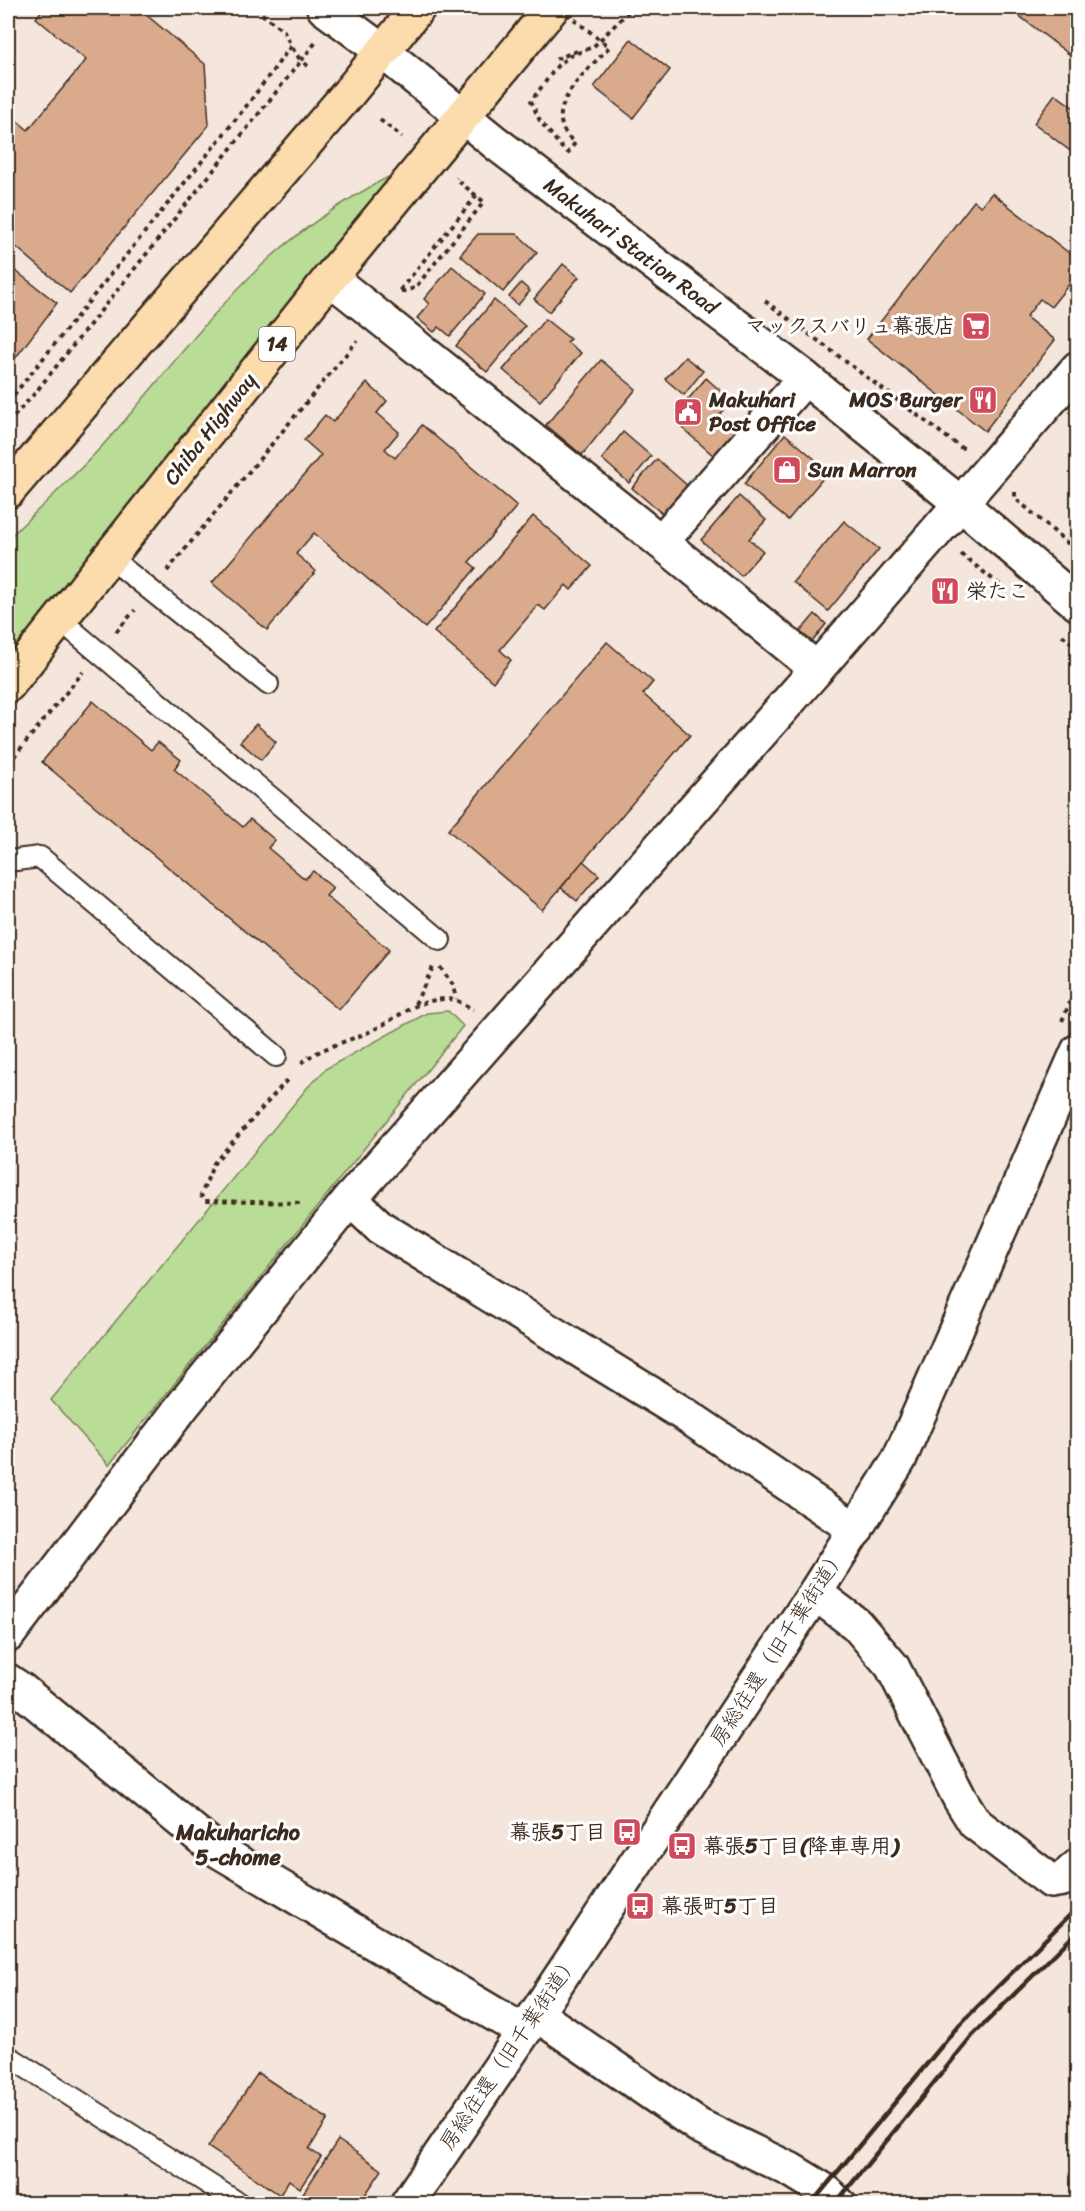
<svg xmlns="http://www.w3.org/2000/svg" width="1085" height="2211" font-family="Sriracha,'Klee One',sans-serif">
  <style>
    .green { fill: #b9dc96; stroke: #7a835a; stroke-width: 1.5 }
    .building { fill: #daaa8d; stroke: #3b2a1e; stroke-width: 1.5 }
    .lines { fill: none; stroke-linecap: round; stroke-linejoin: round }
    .lane-casing { stroke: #3b2a1e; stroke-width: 24 }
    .street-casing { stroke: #3b2a1e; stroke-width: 38 }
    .secondary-casing { stroke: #3b2a1e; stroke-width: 38 }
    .highway-casing { stroke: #3b2a1e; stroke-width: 38 }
    .path { stroke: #3b2a1e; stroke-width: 4; stroke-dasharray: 4.5 4.5; stroke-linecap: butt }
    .lane { stroke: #fff; stroke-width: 20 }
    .street { stroke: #fff; stroke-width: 33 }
    .secondary { stroke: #fff; stroke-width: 33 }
    .highway { stroke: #fcdcac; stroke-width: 33 }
    .rail { stroke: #3b2a1e; stroke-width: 4.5 }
    .path-bridge { stroke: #3b2a1e; stroke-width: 4; stroke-dasharray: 4.5 4.5; stroke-linecap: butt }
    .labels { text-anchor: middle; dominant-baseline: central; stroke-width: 6; stroke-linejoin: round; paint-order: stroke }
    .shield { fill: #fff; stroke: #766a62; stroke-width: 1.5 }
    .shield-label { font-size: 20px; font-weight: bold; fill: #3b2a1e }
    .street-label { font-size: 21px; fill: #3b2a1e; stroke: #fff }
    .poi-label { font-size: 21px; font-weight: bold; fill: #3b2a1e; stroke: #fff; text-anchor: start }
    .neighbourhood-label { font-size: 22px; font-weight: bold; fill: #3b2a1e; stroke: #fff }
  </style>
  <rect width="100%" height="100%" fill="#f4e6dd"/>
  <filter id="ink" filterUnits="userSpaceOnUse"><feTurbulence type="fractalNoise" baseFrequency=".0167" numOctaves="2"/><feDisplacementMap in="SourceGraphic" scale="12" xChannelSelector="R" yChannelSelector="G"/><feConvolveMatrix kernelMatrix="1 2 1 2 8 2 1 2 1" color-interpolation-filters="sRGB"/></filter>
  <g filter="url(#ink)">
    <g class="green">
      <path d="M 420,161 L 8,669 L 8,539 C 42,505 79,473 111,436 C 161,380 206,318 261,266 C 307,223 363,188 420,161 Z"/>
      <path d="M 448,1011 L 463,1026 L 109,1465 L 51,1400 L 307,1088 L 327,1068 L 427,1013 Z"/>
    </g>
    <g class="building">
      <path d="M 44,8 L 138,8 L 205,64 L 209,125 L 70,293 L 8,240 L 8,113 L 28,130 L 86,60 L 36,18 Z"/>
      <path d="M 1009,8 L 1078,8 L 1078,61 Z"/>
      <path d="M 631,39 L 670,70 L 633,118 L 594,87 Z"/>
      <path d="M 1055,94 L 1078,111 L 1078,157 L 1034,123 Z"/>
      <path d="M 992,193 L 1078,260 L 1078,273 L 1051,307 L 1040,299 L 1026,317 L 1055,340 L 985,431 L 867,339 L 974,201 L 981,206 Z"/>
      <path d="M 478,234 L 517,234 L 537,252 L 503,292 L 460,255 Z"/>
      <path d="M 563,264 L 579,277 L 549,312 L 534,299 Z"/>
      <path d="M 8,265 L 57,303 L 8,368 Z"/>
      <path d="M 452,266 L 485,294 L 450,336 L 439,327 L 434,332 L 417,318 L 429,304 L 424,299 Z"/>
      <path d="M 521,283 L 530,291 L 518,305 L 509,297 Z"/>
      <path d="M 494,300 L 525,326 L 487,372 L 456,346 Z"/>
      <path d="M 545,319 L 570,339 L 567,342 L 581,353 L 540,401 L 503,370 Z"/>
      <path d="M 685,357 L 703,371 L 684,395 L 665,379 Z"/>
      <path d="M 601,360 L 636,389 L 582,455 L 546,425 Z"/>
      <path d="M 706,378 L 731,400 L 719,415 L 737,429 L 714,456 L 682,428 L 696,412 L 685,403 Z"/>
      <path d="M 367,383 L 387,401 L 377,413 L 399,432 L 385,449 L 395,458 L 422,425 L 517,506 L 469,562 L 476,568 L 425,628 L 314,533 L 296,554 L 316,571 L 267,630 L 212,583 L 321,455 L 304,440 L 325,415 L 333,422 Z"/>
      <path d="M 623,432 L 651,456 L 629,483 L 602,459 Z"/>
      <path d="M 785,434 L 829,471 L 788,520 L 744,484 Z"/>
      <path d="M 657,459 L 689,487 L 665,516 L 632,488 Z"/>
      <path d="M 739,496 L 766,520 L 749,539 L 763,551 L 741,576 L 701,540 Z"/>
      <path d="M 533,516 L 592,566 L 571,590 L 566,585 L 545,610 L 538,605 L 500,650 L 511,660 L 493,682 L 434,632 Z"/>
      <path d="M 844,521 L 879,549 L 828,611 L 793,582 Z"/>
      <path d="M 815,614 L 826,624 L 811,643 L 799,633 Z"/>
      <path d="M 607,642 L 653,682 L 643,694 L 690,735 L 542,910 L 448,830 Z"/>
      <path d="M 93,701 L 151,750 L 158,742 L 181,760 L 174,769 L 243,827 L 250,819 L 275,840 L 268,848 L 305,879 L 313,871 L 333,888 L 326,896 L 389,950 L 339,1010 L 42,762 Z"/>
      <path d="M 256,724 L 276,742 L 261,760 L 240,742 Z"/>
      <path d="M 583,861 L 599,875 L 577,901 L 561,888 Z"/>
      <path d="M 258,2073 L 328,2119 L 309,2149 L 321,2157 L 300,2188 L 289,2180 L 280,2195 L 208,2147 Z"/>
      <path d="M 338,2140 L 382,2170 L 359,2204 L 296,2204 Z"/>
    </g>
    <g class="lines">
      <g class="lane-casing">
        <g id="lane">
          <path d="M 109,557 L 268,684"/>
          <path d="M 59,619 L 440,940"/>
          <path d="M 8,861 L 40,857 L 276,1056"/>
          <path d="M 8,2056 L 240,2204"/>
        </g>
      </g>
      <g class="street-casing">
        <g id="street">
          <path d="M 330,278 L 661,542 L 817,669"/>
          <path d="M 661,542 L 805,378"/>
          <path d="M 350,1199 L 381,1228 L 687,1416 L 856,1530"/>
          <path d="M 815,1593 L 856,1624 L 892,1666 L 960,1799 L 975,1823 L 1051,1881 L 1063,1879 L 1078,1866"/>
          <path d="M 8,1635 L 184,1404 L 350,1199 L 817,669 L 1078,368"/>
          <path d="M 536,2014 L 699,2126 L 791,2170 L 822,2189 L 839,2204"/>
        </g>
      </g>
      <g class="secondary-casing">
        <g id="secondary">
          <path d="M 324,8 L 382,51 L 497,144 L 805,378 L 960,503 L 1078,604"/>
          <path d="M 8,1681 L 20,1689 L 214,1848 L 523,2031"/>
          <path d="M 407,2204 L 536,2014 L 815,1593 L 899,1460 L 1078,1051"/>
        </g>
      </g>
      <g class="highway-casing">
        <g id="highway">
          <path d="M 8,491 L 347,95 L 418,8"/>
          <path d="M 8,685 L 330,278 L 552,8"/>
        </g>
      </g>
      <g class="path">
        <path d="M 556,59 L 577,51"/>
        <path d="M 308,66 L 301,61 L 316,42"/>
        <path d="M 380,120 L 402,137"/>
        <path d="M 563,149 L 540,121 L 531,101 L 558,65 L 570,56 L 593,47 L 632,8"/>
        <path d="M 567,154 L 575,143 C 536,112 587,72 609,47"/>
        <path d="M 400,290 L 477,195"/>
        <path d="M 401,292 L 415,288 L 484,202 L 456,179 L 457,178"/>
        <path d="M 765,301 L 960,447 L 964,448"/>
        <path d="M 8,402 L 248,104 L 291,46 L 284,31 L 254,8"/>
        <path d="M 8,423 L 35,393 L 301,61 L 291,46"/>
        <path d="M 1015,492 L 1015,498 L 1078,552"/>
        <path d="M 961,554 L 1000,585"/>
        <path d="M 167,571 L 357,341"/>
        <path d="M 116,632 L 135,610"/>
        <path d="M 1062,635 L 1078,648"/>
        <path d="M 8,764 L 83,672"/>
        <path d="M 440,967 L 453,985 L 456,999"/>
        <path d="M 415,1004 L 434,965"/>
        <path d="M 1062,1021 L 1078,983"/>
        <path d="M 301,1063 C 322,1046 349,1042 373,1030 C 398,1018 413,1001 444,999 C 455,998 464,1004 473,1010"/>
        <path d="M 287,1080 L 214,1163 L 201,1195 L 204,1201 L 303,1203"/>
      </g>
      <use href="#lane" class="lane"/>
      <use href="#street" class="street"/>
      <use href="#secondary" class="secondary"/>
      <use href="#highway" class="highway"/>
      <g class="rail">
        <path d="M 811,2204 L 959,2025 L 1078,1907"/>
        <path d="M 835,2204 L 972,2036 L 1078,1931"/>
      </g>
      <path class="path-bridge" d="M 560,8 L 609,47"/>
    </g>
  </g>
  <defs>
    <g id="supermarket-square" transform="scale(1.5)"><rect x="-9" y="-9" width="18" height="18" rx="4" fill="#d1495b" stroke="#fff"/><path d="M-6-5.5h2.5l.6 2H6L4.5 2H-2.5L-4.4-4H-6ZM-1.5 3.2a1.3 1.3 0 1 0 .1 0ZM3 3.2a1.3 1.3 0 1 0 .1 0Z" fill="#fff"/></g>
    <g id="restaurant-square" transform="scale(1.5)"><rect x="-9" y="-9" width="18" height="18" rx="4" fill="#d1495b" stroke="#fff"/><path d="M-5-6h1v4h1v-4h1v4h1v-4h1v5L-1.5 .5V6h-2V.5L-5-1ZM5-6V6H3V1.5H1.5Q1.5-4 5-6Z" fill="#fff"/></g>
    <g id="civic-square" transform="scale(1.5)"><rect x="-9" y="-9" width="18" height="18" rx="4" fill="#d1495b" stroke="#fff"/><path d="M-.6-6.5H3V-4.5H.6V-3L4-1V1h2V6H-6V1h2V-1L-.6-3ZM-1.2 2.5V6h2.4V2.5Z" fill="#fff"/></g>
    <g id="shop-square" transform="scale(1.5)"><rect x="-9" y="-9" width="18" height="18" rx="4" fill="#d1495b" stroke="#fff"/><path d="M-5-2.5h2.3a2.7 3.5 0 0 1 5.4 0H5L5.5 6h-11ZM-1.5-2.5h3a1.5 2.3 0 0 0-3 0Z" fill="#fff"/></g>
    <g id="bus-square" transform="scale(1.5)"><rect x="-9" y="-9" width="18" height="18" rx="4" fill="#d1495b" stroke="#fff"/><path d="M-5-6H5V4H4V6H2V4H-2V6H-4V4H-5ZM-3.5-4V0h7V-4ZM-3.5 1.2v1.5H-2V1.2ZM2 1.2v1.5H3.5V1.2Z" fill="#fff"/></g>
  </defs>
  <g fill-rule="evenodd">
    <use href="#supermarket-square" x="976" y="326"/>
    <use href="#restaurant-square" x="983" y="400"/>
    <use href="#civic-square" x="688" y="412"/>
    <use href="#shop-square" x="787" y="470"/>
    <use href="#restaurant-square" x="945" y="591"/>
    <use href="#bus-square" x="627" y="1832"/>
    <use href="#bus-square" x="682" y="1846"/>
    <use href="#bus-square" x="640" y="1906"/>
  </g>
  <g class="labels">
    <rect class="shield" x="259" y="327" width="36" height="34" rx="4.5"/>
    <g class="shield-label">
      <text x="277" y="344">14</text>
    </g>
    <g class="street-label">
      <text transform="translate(631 246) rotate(37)">Makuhari Station Road</text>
      <text transform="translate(210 429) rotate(-52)">Chiba Highway</text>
      <text transform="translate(778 1647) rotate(-57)">房総往還（旧千葉街道）</text>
      <text transform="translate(509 2052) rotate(-56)">房総往還（旧千葉街道）</text>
    </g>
    <g class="poi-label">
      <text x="955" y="326" text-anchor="end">マックスバリュ幕張店</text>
      <text x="709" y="400">Makuhari<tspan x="709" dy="24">Post Office</tspan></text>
      <text x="962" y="400" text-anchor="end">MOS Burger</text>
      <text x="808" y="470">Sun Marron</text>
      <text x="966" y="591">栄たこ</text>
      <text x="606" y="1832" text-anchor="end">幕張5丁目</text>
      <text x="703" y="1846">幕張5丁目(降車専用)</text>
      <text x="661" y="1906">幕張町5丁目</text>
    </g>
    <g class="neighbourhood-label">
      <text x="238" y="1832">Makuharicho<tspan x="238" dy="25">5-chome</tspan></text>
    </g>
  </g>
  <rect width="1085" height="2211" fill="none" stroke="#fff" stroke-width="30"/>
  <rect x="15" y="15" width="1055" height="2181" fill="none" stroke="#3b2a1e" stroke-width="2" filter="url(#ink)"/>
</svg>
